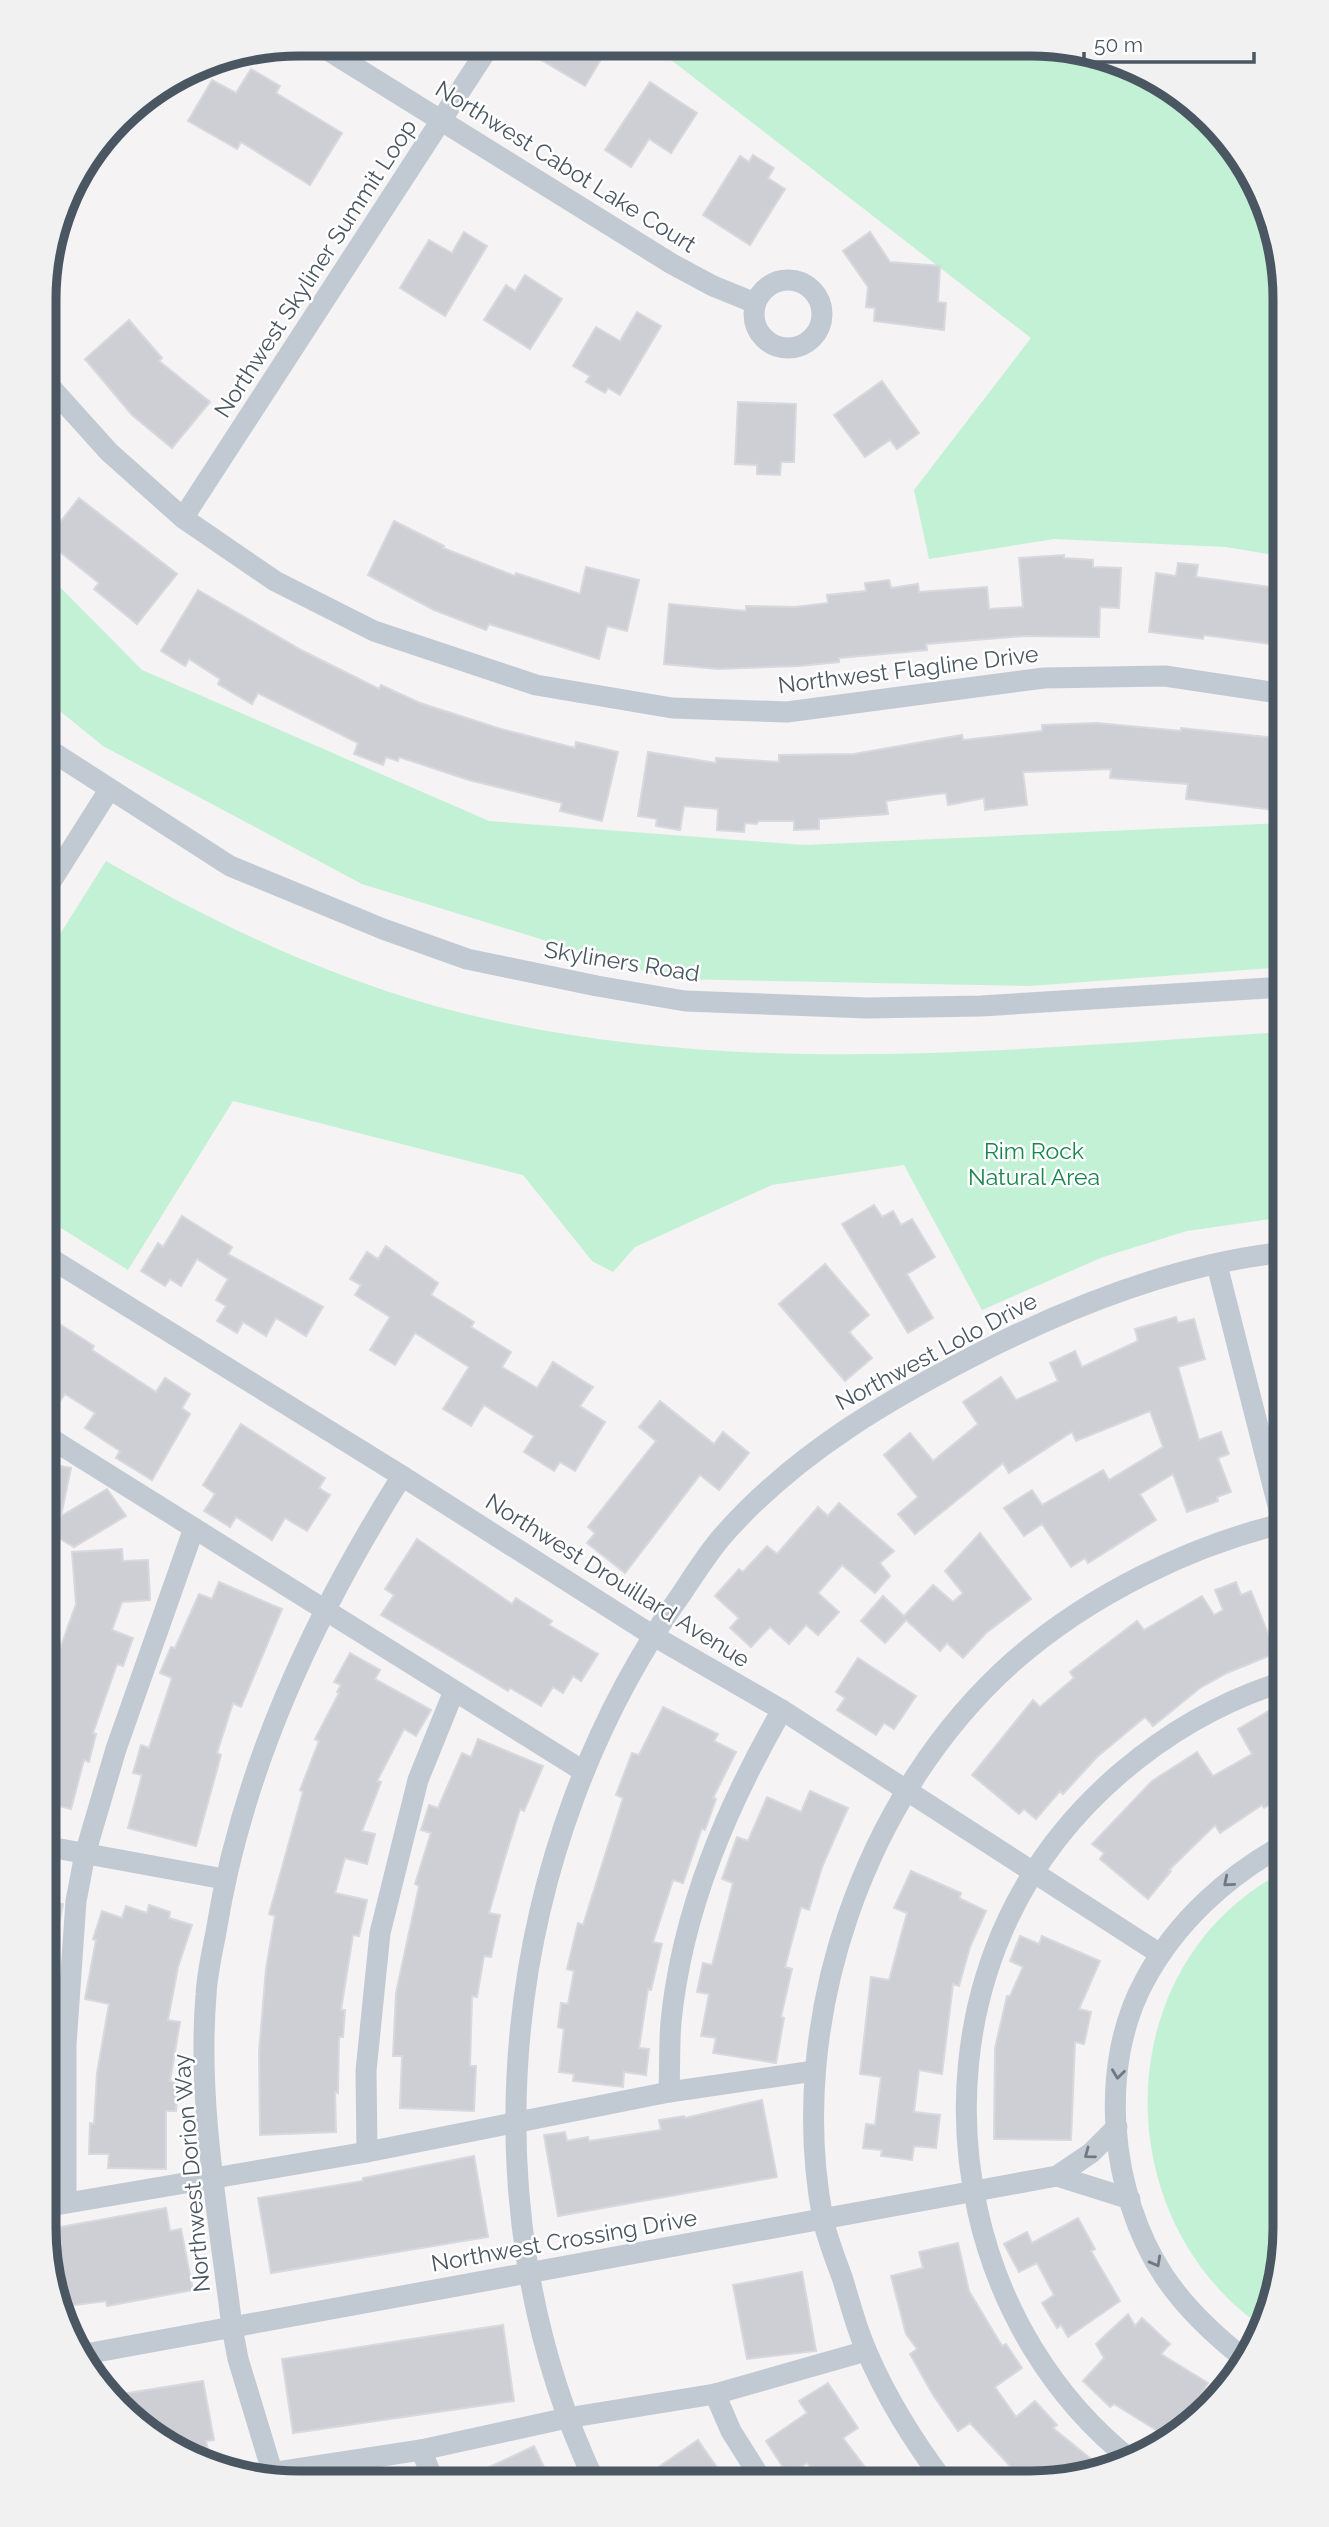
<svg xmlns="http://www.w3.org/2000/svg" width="1329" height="2527" font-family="Raleway,sans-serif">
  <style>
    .green { fill: #c3f1d5 }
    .building { fill: #cdcfd5; stroke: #d7d9de; stroke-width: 2 }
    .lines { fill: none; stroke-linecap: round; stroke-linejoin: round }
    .minor { stroke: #c1cad2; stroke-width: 21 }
    .oneway { stroke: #6e7983 }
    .labels { text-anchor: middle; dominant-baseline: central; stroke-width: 5; stroke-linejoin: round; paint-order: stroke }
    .street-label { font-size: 23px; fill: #4a5661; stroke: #fff }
    .park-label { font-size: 23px; fill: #17864f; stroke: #fff }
    .rim { fill: none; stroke: #4a5661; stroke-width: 9 }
  </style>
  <rect width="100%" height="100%" fill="#f5f3f3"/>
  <g class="green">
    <path d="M 653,46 L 1079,49 L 1198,107 L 1242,157 L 1272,218 L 1285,299 L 1285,557 L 1226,547 L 1054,539 L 929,559 L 914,490 L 1031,338 Z"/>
    <path d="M 46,573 L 142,670 L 489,821 L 804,845 L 1285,823 L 1285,967 L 1030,986 L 670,979 L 362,884 L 103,746 L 45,699 Z"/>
    <path d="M 106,861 C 210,921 318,973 435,1006 C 713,1082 1001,1050 1285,1032 L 1285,1217 L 1187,1231 L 1103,1257 L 982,1310 L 904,1165 L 772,1185 L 635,1247 L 613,1272 L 592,1261 L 523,1175 L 233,1101 L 128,1270 L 45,1218 L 45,958 Z"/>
    <path d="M 1285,1871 L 1285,2245 L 1264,2328 C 1104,2219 1107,1962 1285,1871 Z"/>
  </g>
  <g class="building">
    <path d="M 516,45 L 609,46 L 585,86 Z"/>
    <path d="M 251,69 L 280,86 L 276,93 L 342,133 L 310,185 L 241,142 L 237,149 L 188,121 L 212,80 L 236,93 Z"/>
    <path d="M 650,82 L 697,113 L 671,153 L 649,139 L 631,167 L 605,150 Z"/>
    <path d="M 753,155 L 774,168 L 768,178 L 785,189 L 750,245 L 703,215 L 740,156 L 749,162 Z"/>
    <path d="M 464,232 L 487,246 L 445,316 L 400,288 L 429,240 L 452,253 Z"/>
    <path d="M 870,232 L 890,262 L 940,266 L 938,302 L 946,303 L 944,330 L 874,321 L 875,308 L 866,307 L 868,287 L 843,251 Z"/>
    <path d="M 525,275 L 562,299 L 530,349 L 484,320 L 506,285 L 515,291 Z"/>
    <path d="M 637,312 L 661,326 L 620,395 L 608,388 L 605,393 L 586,382 L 590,376 L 573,366 L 596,327 L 620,341 Z"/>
    <path d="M 129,320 L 162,358 L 159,361 L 210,402 L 172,448 L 132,415 L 85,359 Z"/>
    <path d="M 882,381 L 919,433 L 897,449 L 890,440 L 865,457 L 834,415 Z"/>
    <path d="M 738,402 L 796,404 L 794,462 L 781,462 L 780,475 L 757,474 L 757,465 L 735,464 Z"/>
    <path d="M 79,498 L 177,574 L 137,624 L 94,589 L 99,583 L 55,548 L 60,541 L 51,534 Z"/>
    <path d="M 394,521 L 444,546 L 443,548 L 515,576 L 516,573 L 580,594 L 586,567 L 639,580 L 627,631 L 607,626 L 599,659 L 489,624 L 486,630 L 434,610 L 368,575 Z"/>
    <path d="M 1064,555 L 1064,558 L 1093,560 L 1093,567 L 1121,568 L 1119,608 L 1100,607 L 1099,637 L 1025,636 L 926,644 L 927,650 L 839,658 L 839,662 L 799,666 L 718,669 L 664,664 L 669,604 L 746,611 L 746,606 L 795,607 L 828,603 L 827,595 L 866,591 L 865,583 L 889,580 L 891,588 L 918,584 L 919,592 L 987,587 L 989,609 L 1023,607 L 1019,558 Z"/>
    <path d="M 1178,563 L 1198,565 L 1196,577 L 1285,589 L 1285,646 L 1204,635 L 1203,639 L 1149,632 L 1156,573 L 1176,576 Z"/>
    <path d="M 198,590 L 303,651 L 379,689 L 381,685 L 420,703 L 501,729 L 575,748 L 576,742 L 618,752 L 602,821 L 560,811 L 562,803 L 469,780 L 399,757 L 398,761 L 386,757 L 383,765 L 354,754 L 358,743 L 258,693 L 252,704 L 218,684 L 220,679 L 189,659 L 185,666 L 161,651 Z"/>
    <path d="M 1097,723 L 1181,731 L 1181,728 L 1285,739 L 1283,811 L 1186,799 L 1188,784 L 1110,778 L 1111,769 L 1023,772 L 1027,805 L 985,810 L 984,798 L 948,805 L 946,793 L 929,795 L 886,801 L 888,814 L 819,819 L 819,829 L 794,830 L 794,821 L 758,821 L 757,824 L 745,823 L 744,832 L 717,830 L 718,809 L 684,806 L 680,830 L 656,826 L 657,819 L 638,816 L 648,752 L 716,763 L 716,758 L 779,762 L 779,755 L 854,754 L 962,735 L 963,740 L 1042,731 L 1042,725 Z"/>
    <path d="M 874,1205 L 882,1217 L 893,1211 L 901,1225 L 912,1219 L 935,1257 L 907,1274 L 933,1318 L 908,1333 L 842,1224 Z"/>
    <path d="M 182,1216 L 232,1247 L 228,1254 L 323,1307 L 306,1336 L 276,1318 L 266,1336 L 243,1322 L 237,1333 L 217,1321 L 226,1306 L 216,1300 L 228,1279 L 197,1259 L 181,1286 L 170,1279 L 165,1286 L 141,1271 L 158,1243 L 163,1247 Z"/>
    <path d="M 386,1246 L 438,1283 L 431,1295 L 474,1322 L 471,1327 L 511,1352 L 502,1367 L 537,1388 L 553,1362 L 593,1387 L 580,1406 L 605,1422 L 575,1471 L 560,1462 L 554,1471 L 524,1452 L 534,1436 L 484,1405 L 471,1426 L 443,1409 L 469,1367 L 415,1333 L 395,1365 L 370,1350 L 390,1317 L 355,1295 L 361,1285 L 350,1279 L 367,1252 L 378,1259 Z"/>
    <path d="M 825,1264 L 869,1315 L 849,1332 L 872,1358 L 845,1381 L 779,1304 Z"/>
    <path d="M 1176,1317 L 1178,1323 L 1194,1319 L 1205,1359 L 1178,1367 L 1199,1440 L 1221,1432 L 1229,1454 L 1218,1458 L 1231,1492 L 1217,1497 L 1218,1501 L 1187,1512 L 1173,1474 L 1140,1494 L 1156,1520 L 1088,1563 L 1085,1558 L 1071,1567 L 1042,1524 L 1024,1536 L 1004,1508 L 1032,1490 L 1042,1505 L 1103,1470 L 1109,1480 L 1163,1447 L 1150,1411 L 1076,1441 L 1072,1432 L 1009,1473 L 1003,1463 L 915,1534 L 898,1514 L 918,1497 L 884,1455 L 910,1433 L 933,1461 L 978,1424 L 963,1402 L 1001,1377 L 1016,1400 L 1058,1381 L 1050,1363 L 1075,1351 L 1082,1367 L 1138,1341 L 1135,1329 Z"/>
    <path d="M 58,1323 L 94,1346 L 92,1350 L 156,1392 L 165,1378 L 190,1394 L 182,1408 L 190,1414 L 152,1480 L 116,1458 L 120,1451 L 85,1428 L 95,1413 L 65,1394 L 45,1422 L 45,1345 Z"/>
    <path d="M 660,1401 L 714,1444 L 723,1432 L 749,1453 L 719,1490 L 700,1475 L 625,1573 L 587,1543 L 595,1533 L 588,1527 L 656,1441 L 639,1427 Z"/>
    <path d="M 241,1424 L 325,1478 L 319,1488 L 330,1495 L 307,1531 L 285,1518 L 272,1540 L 236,1517 L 230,1527 L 204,1511 L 215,1494 L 203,1485 Z"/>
    <path d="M 45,1463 L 71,1468 L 61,1516 L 107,1489 L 126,1516 L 74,1547 L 57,1537 L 53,1556 L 44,1555 Z"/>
    <path d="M 839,1503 L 894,1551 L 880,1563 L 890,1576 L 875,1593 L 842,1565 L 818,1593 L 839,1612 L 818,1635 L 806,1625 L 789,1644 L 770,1627 L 751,1647 L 730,1628 L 739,1618 L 715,1596 L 739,1569 L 743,1572 L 767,1546 L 777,1554 L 818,1507 L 828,1516 Z"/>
    <path d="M 980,1533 L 1031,1599 L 986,1633 L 963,1658 L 947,1643 L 940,1651 L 906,1620 L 885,1643 L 861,1621 L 883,1596 L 904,1616 L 933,1585 L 953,1602 L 963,1593 L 945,1571 Z"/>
    <path d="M 417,1539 L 512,1604 L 516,1598 L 552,1621 L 549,1625 L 598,1654 L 581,1681 L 573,1676 L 563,1693 L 553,1687 L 541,1706 L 510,1688 L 508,1691 L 381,1615 L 394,1595 L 385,1589 Z"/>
    <path d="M 122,1549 L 123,1561 L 148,1560 L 150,1600 L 122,1602 L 112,1630 L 133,1638 L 123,1666 L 117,1664 L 93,1733 L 96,1734 L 89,1762 L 84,1760 L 71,1809 L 44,1802 L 44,1652 L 57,1657 L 76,1604 L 72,1552 Z"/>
    <path d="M 219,1582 L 282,1609 L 241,1707 L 233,1703 L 217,1753 L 221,1755 L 196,1846 L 128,1828 L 142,1775 L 133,1773 L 141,1745 L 149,1748 L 172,1678 L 160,1673 L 171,1647 L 175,1648 L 199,1594 L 212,1599 Z"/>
    <path d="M 1236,1582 L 1241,1595 L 1251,1591 L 1276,1653 L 1227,1673 L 1200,1688 L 1153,1726 L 1145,1717 L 1097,1757 L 1063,1794 L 1060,1791 L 1036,1819 L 1024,1809 L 1019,1814 L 972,1775 L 1033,1700 L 1040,1707 L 1074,1678 L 1070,1672 L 1137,1621 L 1144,1630 L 1202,1596 L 1214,1615 L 1223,1610 L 1215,1590 Z"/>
    <path d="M 350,1653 L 380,1670 L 375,1679 L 431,1710 L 416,1736 L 404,1729 L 377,1781 L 381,1782 L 362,1831 L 375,1834 L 367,1864 L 345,1858 L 335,1893 L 367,1900 L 359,1936 L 353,1935 L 341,2010 L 345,2010 L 343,2037 L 339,2037 L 338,2093 L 335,2092 L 336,2132 L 260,2135 L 259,2052 L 266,1969 L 275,1916 L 269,1914 L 303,1792 L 300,1790 L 319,1741 L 315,1739 L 339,1693 L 337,1692 L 341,1685 L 334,1682 Z"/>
    <path d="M 858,1658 L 916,1696 L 894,1729 L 884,1723 L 876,1735 L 837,1710 L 845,1698 L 836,1692 Z"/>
    <path d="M 1277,1706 L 1285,1720 L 1285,1796 L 1264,1808 L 1262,1805 L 1220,1833 L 1215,1825 L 1169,1870 L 1171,1871 L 1148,1899 L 1100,1859 L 1104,1853 L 1092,1844 L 1152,1781 L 1197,1752 L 1213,1776 L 1252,1754 L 1238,1729 Z"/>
    <path d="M 663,1707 L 718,1734 L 714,1741 L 736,1752 L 713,1798 L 716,1799 L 705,1830 L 702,1828 L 683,1883 L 673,1880 L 653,1942 L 662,1944 L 651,1990 L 648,1989 L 639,2048 L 649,2049 L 646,2075 L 624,2072 L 623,2087 L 573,2081 L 574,2074 L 559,2072 L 564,2029 L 558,2027 L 561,2003 L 568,2004 L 574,1971 L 567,1969 L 578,1923 L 583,1925 L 623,1798 L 616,1795 L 632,1753 L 639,1755 Z"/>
    <path d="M 478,1739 L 543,1766 L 524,1811 L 520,1809 L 503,1864 L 489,1913 L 500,1915 L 491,1957 L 484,1956 L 477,1997 L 472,1996 L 470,2066 L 476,2066 L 474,2111 L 400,2108 L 402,2056 L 393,2056 L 396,1993 L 419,1886 L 415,1884 L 431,1833 L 421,1830 L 429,1805 L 438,1808 L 462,1753 L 471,1757 Z"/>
    <path d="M 810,1791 L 848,1808 L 822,1867 L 809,1910 L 801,1907 L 785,1967 L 792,1969 L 781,2017 L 784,2018 L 776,2063 L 713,2053 L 716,2038 L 701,2036 L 709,1994 L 697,1992 L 703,1963 L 712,1965 L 733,1883 L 722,1879 L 737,1837 L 748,1841 L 767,1797 L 801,1812 Z"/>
    <path d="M 911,1871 L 961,1893 L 959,1898 L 986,1911 L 970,1947 L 959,1986 L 953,1984 L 942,2074 L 919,2070 L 914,2112 L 940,2115 L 936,2148 L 914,2146 L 912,2160 L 881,2156 L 882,2150 L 863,2148 L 866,2124 L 875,2125 L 881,2077 L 860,2074 L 871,1977 L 889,1980 L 907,1913 L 894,1908 Z"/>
    <path d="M 44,1901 L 63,1904 L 53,1955 L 44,1955 Z"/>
    <path d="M 149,1905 L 170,1912 L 169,1918 L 192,1925 L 178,1967 L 168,2020 L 180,2022 L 170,2081 L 178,2082 L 176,2111 L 166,2111 L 166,2169 L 108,2168 L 109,2154 L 89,2154 L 90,2123 L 94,2124 L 97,2073 L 109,2004 L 85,1999 L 96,1940 L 93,1939 L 102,1911 L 122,1918 L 126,1906 L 147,1913 Z"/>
    <path d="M 1020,1936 L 1039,1944 L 1042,1936 L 1100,1961 L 1079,2009 L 1091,2012 L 1084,2044 L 1075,2042 L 1071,2140 L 994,2139 L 995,2048 L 1007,1996 L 1010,1996 L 1023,1967 L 1010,1961 Z"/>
    <path d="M 762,2100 L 777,2177 L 558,2216 L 544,2135 L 565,2132 L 567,2141 L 588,2137 L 589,2141 L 661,2130 L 659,2120 L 684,2116 L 685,2118 Z"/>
    <path d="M 474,2156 L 488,2237 L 271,2273 L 258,2198 L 363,2181 L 363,2178 Z"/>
    <path d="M 166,2208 L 170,2231 L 181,2229 L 193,2290 L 107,2306 L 106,2301 L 60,2307 L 49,2229 Z"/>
    <path d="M 1078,2218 L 1095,2249 L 1091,2251 L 1120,2301 L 1068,2337 L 1061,2325 L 1057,2328 L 1042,2303 L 1054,2295 L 1037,2263 L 1019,2272 L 1004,2244 L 1027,2232 L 1032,2243 Z"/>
    <path d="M 958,2243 L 969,2291 L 1002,2346 L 1006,2344 L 1022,2368 L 995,2387 L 1016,2417 L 1035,2401 L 1057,2425 L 1053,2428 L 1106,2471 L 1026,2483 L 970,2423 L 958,2431 L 933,2395 L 910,2354 L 917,2349 L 906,2334 L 891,2276 L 923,2268 L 919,2252 Z"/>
    <path d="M 802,2272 L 816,2351 L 747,2359 L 733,2285 Z"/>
    <path d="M 1128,2314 L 1135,2326 L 1142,2318 L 1170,2344 L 1161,2354 L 1208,2383 L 1172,2440 L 1114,2404 L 1110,2407 L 1083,2381 L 1104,2358 L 1096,2344 Z"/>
    <path d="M 503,2325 L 514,2401 L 293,2433 L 282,2359 Z"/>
    <path d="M 203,2381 L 214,2440 L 206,2441 L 211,2464 L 187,2457 L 131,2420 L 110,2396 Z"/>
    <path d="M 828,2383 L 858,2428 L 843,2438 L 877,2483 L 822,2483 L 807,2463 L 788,2475 L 766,2441 L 807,2413 L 799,2401 Z"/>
    <path d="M 698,2440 L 727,2482 L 637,2482 Z"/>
    <path d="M 534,2446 L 551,2482 L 458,2482 Z"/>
  </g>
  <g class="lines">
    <g class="minor">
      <path d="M 318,44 L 672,264 L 713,286 L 755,303"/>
      <circle cx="788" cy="314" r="34"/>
      <path d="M 46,382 L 109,452 L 183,518 L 275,581 L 374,631 L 536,685 L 672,708 L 787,712 L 1044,678 L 1165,676 L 1285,694"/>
      <path d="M 183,518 L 490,45"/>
      <path d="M 45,747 L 230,866 L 383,929 L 467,959 L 597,986 L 685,1001 L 867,1008 L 981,1006 L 1285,987"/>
      <path d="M 45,891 L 109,790"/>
      <path d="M 45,1255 L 402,1476 L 652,1635 L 782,1710 L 1160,1954"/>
      <path d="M 1217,1265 L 1285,1533"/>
      <path d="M 45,1435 L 583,1771"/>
      <path d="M 44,1846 L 224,1879"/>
      <path d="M 669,2092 C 670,2069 669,2045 671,2022 C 682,1910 727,1806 782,1710"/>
      <path d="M 367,2152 L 366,2071 L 380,1933 L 418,1780 L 454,1691"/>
      <path d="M 1057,2176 L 1130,2199"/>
      <path d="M 66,2202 L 66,2045 L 76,1901 L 85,1854 L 116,1749 L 194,1528"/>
      <path d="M 44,2207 L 367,2152 L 669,2092 L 814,2071"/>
      <path d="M 80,2355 L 1057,2176 L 1091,2153 L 1117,2127"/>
      <path d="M 1246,2360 C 1215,2336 1186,2309 1164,2276 C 1110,2194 1097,2067 1145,1980 C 1176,1922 1228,1875 1285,1844"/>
      <path d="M 715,2394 L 731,2431 L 763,2482"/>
      <path d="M 421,2450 L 434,2481"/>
      <path d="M 1131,2460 C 972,2334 922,2102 1008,1919 C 1061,1806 1167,1718 1285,1681"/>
      <path d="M 250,2476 L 421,2450 L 567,2418 L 715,2394 L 866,2351"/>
      <path d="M 275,2481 L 238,2359 L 232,2327 C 219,2218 197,2105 206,1995 C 207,1974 212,1953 216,1932 C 242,1768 314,1616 402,1476"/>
      <path d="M 595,2482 C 461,2199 502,1846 682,1593 C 694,1575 706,1556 720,1539 C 795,1452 894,1396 995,1345 C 1086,1300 1184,1263 1285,1252"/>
      <path d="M 945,2483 C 914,2442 887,2399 867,2352 C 856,2328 850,2302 842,2277 C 835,2258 827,2238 823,2219 C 785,2022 864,1793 1015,1660 C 1090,1595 1189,1546 1285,1523"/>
    </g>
  </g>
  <defs><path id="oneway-chevron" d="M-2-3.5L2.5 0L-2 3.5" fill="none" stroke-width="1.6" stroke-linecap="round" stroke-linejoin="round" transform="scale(1.75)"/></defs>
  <g class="oneway">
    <use href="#oneway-chevron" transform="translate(1228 1882) rotate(140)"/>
    <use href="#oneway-chevron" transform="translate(1118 2074) rotate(97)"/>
    <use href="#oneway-chevron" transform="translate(1089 2154) rotate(143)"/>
    <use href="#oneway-chevron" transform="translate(1156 2262) rotate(61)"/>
  </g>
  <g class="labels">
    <g class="street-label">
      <text transform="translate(566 166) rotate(32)">Northwest Cabot Lake Court</text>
      <text transform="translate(315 268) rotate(-57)">Northwest Skyliner Summit Loop</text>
      <text transform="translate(908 669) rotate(-7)">Northwest Flagline Drive</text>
      <text transform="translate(622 961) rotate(9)">Skyliners Road</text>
      <text transform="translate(936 1351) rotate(-28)">Northwest Lolo Drive</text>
      <text transform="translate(618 1580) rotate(32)">Northwest Drouillard Avenue</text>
      <text transform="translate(191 2173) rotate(-95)">Northwest Dorion Way</text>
      <text transform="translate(564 2240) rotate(-10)">Northwest Crossing Drive</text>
    </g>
    <g class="park-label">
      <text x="1034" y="1150">Rim Rock<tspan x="1034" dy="26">Natural Area</tspan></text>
    </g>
  </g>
  <path d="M0 0H1329V2527H0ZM299 56H1030A243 243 0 0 1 1273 299V2228A243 243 0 0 1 1030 2471H299A243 243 0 0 1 56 2228V299A243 243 0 0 1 299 56Z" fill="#f1f1f2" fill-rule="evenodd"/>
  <path class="rim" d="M299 56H1030A243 243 0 0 1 1273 299V2228A243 243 0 0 1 1030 2471H299A243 243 0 0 1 56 2228V299A243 243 0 0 1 299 56Z"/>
  <path d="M1084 52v10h170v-10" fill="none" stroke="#4a5661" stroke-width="3.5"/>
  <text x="1094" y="52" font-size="21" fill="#4a5661" stroke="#ffffff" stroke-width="5" paint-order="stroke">50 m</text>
</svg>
